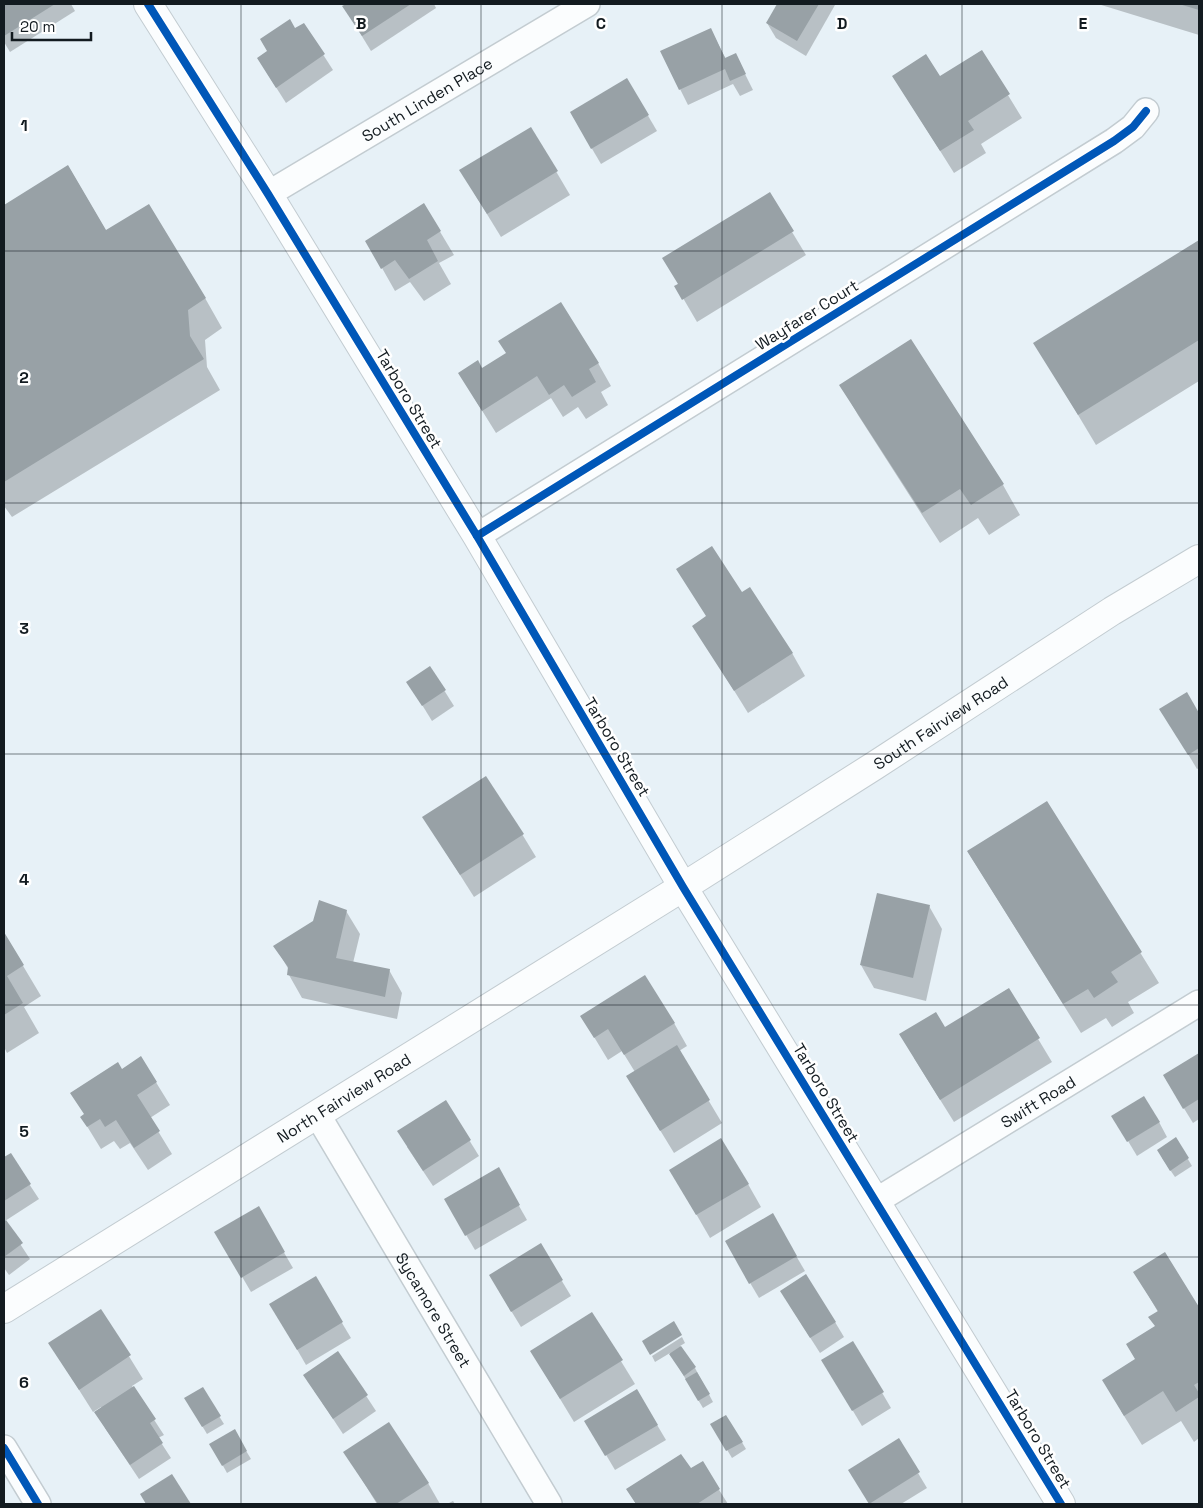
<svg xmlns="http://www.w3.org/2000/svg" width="1203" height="1508" font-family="'Space Grotesk',sans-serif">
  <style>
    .shadow { fill: #0003 }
    .building { fill: #98a1a6 }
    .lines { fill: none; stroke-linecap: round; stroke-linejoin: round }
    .minor-casing { stroke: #c3ccd1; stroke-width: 28 }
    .tertiary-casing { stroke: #c3ccd1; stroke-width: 30 }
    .secondary-casing { stroke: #c3ccd1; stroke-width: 30 }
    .minor { stroke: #fbfdfe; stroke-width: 25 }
    .tertiary { stroke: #fbfdfe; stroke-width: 28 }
    .secondary { stroke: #fbfdfe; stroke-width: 28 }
    .cycleway-casing { stroke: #fff; stroke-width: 11 }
    .cycleway { stroke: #0057b8; stroke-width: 8 }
    .grid { fill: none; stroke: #131b20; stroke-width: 1; stroke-opacity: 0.55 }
    .labels { text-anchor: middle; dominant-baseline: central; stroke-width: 5; stroke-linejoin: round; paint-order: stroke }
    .street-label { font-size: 16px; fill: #131b20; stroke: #fff }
    .grid-label { font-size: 16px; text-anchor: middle; font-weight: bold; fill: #131b20; stroke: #fff; stroke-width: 5; stroke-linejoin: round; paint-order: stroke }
  </style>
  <rect width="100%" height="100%" fill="#e7f1f7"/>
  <g class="shadow">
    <path d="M 4,4 L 71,4 L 75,11 L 10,52 L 4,42 Z"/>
    <path d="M 349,4 L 434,4 L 436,8 L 371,51 L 344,7 Z"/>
    <path d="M 778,4 L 835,5 L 806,56 L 776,38 L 767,23 Z"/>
    <path d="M 1098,4 L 1199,4 L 1199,35 Z"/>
    <path d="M 304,25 L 333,70 L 286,103 L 267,73 L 295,29 Z"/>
    <path d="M 710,29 L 726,59 L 735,54 L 753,90 L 740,96 L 733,84 L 688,105 L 680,89 Z"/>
    <path d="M 981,51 L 1022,118 L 981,144 L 986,153 L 954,173 L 893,76 L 940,78 Z"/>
    <path d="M 627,80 L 657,131 L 601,164 L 571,113 Z"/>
    <path d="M 531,129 L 570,195 L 501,237 L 474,193 Z"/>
    <path d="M 68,166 L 106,231 L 205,298 L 222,328 L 205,340 L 207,367 L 220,390 L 12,517 L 4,506 L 4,206 Z"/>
    <path d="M 769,194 L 806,255 L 697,322 L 676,286 Z"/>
    <path d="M 424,205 L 454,255 L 439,263 L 451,284 L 424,301 L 410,282 L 395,291 L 382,268 Z"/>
    <path d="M 1199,242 L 1199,381 L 1096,445 L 1035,343 Z"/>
    <path d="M 911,341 L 1003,485 L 1020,515 L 989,535 L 978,518 L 940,543 L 858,415 L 841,385 Z"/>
    <path d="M 507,354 L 598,363 L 611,386 L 601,392 L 608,405 L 586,419 L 578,407 L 563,417 L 551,398 L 496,433 L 473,396 L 482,370 Z"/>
    <path d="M 742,594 L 792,653 L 805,676 L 748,713 L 694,626 Z"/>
    <path d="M 430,668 L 454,706 L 432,721 L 408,682 Z"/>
    <path d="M 1186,694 L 1199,715 L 1199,768 L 1197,769 L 1170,724 Z"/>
    <path d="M 1047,802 L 1159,983 L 1128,1002 L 1134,1013 L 1112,1027 L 1106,1018 L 1081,1033 L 968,852 Z"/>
    <path d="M 424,818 L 522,834 L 536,857 L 474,897 Z"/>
    <path d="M 929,906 L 942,929 L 926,1001 L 874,988 L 861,965 Z"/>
    <path d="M 346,911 L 360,934 L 353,963 L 389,970 L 402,993 L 397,1019 L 302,998 L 289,975 L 289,970 L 275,946 Z"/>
    <path d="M 4,934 L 41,996 L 24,1007 L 39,1033 L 7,1053 L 4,1047 Z"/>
    <path d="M 1008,989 L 1052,1062 L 954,1122 L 914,1058 L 945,1029 Z"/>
    <path d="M 582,1017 L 674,1023 L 687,1046 L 679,1051 L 722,1123 L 674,1153 L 641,1099 L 635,1072 L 622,1051 L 608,1060 Z"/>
    <path d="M 1199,1055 L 1199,1119 L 1193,1123 L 1164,1076 Z"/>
    <path d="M 141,1058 L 170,1105 L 150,1118 L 172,1154 L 148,1170 L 130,1143 L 120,1149 L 114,1141 L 101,1149 L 82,1118 L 121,1070 Z"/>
    <path d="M 445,1101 L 479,1156 L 433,1186 L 407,1147 Z"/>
    <path d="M 1113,1116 L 1159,1122 L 1167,1137 L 1137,1156 Z"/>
    <path d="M 1176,1139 L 1192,1166 L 1175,1177 L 1162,1158 Z"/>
    <path d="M 10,1155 L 39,1199 L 5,1221 L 30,1259 L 9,1275 L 4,1268 L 4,1159 Z"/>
    <path d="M 498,1169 L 527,1220 L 475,1250 L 445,1199 Z"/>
    <path d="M 748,1184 L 761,1207 L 710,1238 L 684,1193 Z"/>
    <path d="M 258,1208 L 293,1268 L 251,1292 L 216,1232 Z"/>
    <path d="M 772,1215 L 805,1271 L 759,1298 L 726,1242 Z"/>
    <path d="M 540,1245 L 571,1296 L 521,1327 L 499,1291 Z"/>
    <path d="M 1165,1254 L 1199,1309 L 1199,1438 L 1194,1442 L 1181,1421 L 1142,1445 L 1121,1411 L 1136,1359 L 1156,1327 L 1158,1312 L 1135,1272 Z"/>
    <path d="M 315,1278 L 351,1338 L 306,1365 L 271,1304 Z"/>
    <path d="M 790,1306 L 835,1322 L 844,1337 L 820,1353 Z"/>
    <path d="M 101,1311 L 143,1379 L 132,1386 L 164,1435 L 158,1438 L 171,1458 L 139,1479 L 105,1428 L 102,1409 L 101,1407 L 93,1412 L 50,1344 Z"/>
    <path d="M 592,1314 L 635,1384 L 574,1422 L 545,1374 Z"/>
    <path d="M 682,1337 L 685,1343 L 680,1346 L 695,1368 L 713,1402 L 703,1408 L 670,1353 L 655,1362 L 652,1356 Z"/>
    <path d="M 853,1343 L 891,1408 L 862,1426 L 823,1361 Z"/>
    <path d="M 338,1353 L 376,1411 L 343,1434 L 304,1375 Z"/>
    <path d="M 202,1389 L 224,1424 L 207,1434 L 186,1399 Z"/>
    <path d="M 637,1391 L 666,1440 L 615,1470 L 586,1421 Z"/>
    <path d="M 726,1416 L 746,1449 L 732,1458 L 712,1425 Z"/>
    <path d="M 234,1431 L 251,1459 L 227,1473 L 211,1444 Z"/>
    <path d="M 345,1452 L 428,1483 L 440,1504 L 377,1504 Z"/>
    <path d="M 702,1463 L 728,1504 L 636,1504 L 628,1490 L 691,1470 Z"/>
    <path d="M 918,1473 L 927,1488 L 901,1504 L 870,1504 L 859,1486 Z"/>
    <path d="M 453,1501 L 455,1504 L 447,1504 Z"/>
  </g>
  <g class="building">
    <path d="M 4,4 L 55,4 L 4,36 Z"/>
    <path d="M 346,4 L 411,4 L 362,36 L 342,6 Z"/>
    <path d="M 777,4 L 819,4 L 797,41 L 766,23 Z"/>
    <path d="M 1179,4 L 1199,4 L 1199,10 Z"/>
    <path d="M 290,19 L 295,28 L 304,23 L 325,54 L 276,88 L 257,58 L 267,51 L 260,39 Z"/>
    <path d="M 711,28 L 725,58 L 736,53 L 746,74 L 730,81 L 725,69 L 679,90 L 660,51 Z"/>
    <path d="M 982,50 L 1010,94 L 968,121 L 974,130 L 940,151 L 892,76 L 926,54 L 940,76 Z"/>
    <path d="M 627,78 L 649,115 L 591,149 L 570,112 Z"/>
    <path d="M 531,127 L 558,171 L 487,214 L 459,170 Z"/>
    <path d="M 68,165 L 106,230 L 149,204 L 206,298 L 188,310 L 190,336 L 204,359 L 4,482 L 4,205 Z"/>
    <path d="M 770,192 L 794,231 L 682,300 L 674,286 L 678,284 L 662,258 Z"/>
    <path d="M 424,203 L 441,231 L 427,240 L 438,261 L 409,279 L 395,260 L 381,269 L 365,241 Z"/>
    <path d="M 1199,240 L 1199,340 L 1078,415 L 1033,343 Z"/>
    <path d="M 561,302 L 599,363 L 589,369 L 596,382 L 572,397 L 564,385 L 549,395 L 537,376 L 482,411 L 458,373 L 478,360 L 482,368 L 506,353 L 498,341 Z"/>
    <path d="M 911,339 L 1004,484 L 971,505 L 960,489 L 922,513 L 839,385 Z"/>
    <path d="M 712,546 L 742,592 L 750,587 L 793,653 L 734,691 L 692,626 L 706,616 L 676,569 Z"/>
    <path d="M 430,666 L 446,690 L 422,706 L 406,682 Z"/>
    <path d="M 1187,692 L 1199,713 L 1199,748 L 1188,755 L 1159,709 Z"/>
    <path d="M 486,776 L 524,834 L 460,875 L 422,817 Z"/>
    <path d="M 1047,801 L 1142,952 L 1111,972 L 1118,982 L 1094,998 L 1088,989 L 1063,1004 L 967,851 Z"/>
    <path d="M 877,893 L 930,905 L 913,978 L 860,965 Z"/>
    <path d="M 319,900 L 347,910 L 336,958 L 390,969 L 385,997 L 287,975 L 288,967 L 273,946 L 313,921 Z"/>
    <path d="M 4,932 L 24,965 L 7,976 L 23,1003 L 4,1015 Z"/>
    <path d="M 645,975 L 675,1023 L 624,1055 L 608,1029 L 594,1038 L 580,1016 Z"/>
    <path d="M 1009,988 L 1040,1038 L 940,1100 L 899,1034 L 936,1012 L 945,1027 Z"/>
    <path d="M 677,1045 L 710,1100 L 660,1131 L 626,1076 Z"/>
    <path d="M 1199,1053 L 1199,1099 L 1183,1109 L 1163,1075 Z"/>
    <path d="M 141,1056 L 157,1082 L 137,1095 L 160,1131 L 134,1148 L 116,1120 L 105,1127 L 100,1119 L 87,1127 L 80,1117 L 84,1114 L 70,1093 L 118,1062 L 122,1069 Z"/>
    <path d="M 1144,1096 L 1160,1122 L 1127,1142 L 1111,1116 Z"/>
    <path d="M 446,1100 L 471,1140 L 423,1171 L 397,1131 Z"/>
    <path d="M 1176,1137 L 1189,1158 L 1170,1171 L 1157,1150 Z"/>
    <path d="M 721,1138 L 749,1184 L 696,1215 L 669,1170 Z"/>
    <path d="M 11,1153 L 31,1184 L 4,1201 L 4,1157 Z"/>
    <path d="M 499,1167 L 520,1205 L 465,1236 L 444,1199 Z"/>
    <path d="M 259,1206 L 285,1252 L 241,1278 L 214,1232 Z"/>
    <path d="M 773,1213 L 797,1256 L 749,1284 L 725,1241 Z"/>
    <path d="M 6,1220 L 23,1243 L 4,1257 L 4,1222 Z"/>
    <path d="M 541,1243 L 563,1280 L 511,1312 L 489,1275 Z"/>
    <path d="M 1165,1252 L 1199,1307 L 1199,1382 L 1194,1385 L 1199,1393 L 1199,1397 L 1176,1412 L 1163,1391 L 1124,1416 L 1102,1380 L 1135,1359 L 1126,1344 L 1155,1326 L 1148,1317 L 1158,1311 L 1133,1272 Z"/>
    <path d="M 806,1274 L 836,1322 L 810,1338 L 780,1291 Z"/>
    <path d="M 316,1276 L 343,1322 L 297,1350 L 269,1304 Z"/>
    <path d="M 101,1309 L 131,1355 L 79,1390 L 48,1343 Z"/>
    <path d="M 592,1312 L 623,1360 L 560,1399 L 530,1351 Z"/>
    <path d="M 674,1321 L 682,1335 L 650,1355 L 642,1341 Z"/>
    <path d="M 853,1341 L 884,1392 L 852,1411 L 821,1360 Z"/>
    <path d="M 681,1346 L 696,1367 L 684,1376 L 669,1354 Z"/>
    <path d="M 338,1351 L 368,1395 L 333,1419 L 303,1375 Z"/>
    <path d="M 697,1372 L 710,1394 L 698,1401 L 685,1379 Z"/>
    <path d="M 134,1386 L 156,1419 L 150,1423 L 163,1443 L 130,1465 L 94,1412 Z"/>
    <path d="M 203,1387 L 221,1416 L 202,1427 L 184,1398 Z"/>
    <path d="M 637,1389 L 658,1425 L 605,1456 L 584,1421 Z"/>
    <path d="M 726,1415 L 743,1442 L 726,1451 L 710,1424 Z"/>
    <path d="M 389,1422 L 429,1483 L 396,1504 L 378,1504 L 343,1452 Z"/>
    <path d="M 235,1429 L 247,1451 L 222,1466 L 209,1444 Z"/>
    <path d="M 899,1438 L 920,1472 L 869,1504 L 848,1470 Z"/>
    <path d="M 681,1454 L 691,1468 L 703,1461 L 720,1489 L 697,1504 L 636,1504 L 626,1489 Z"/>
    <path d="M 172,1474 L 191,1504 L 146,1504 L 140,1494 Z"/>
  </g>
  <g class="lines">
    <g class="minor-casing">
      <g id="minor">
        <path id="s1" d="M 268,194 L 587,4"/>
        <path d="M 477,536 L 1114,141 L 1133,127 L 1146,111"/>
        <path id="s2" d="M 317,1114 L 549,1504"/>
        <path id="s3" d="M 876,1201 L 1199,1003"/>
        <path d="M 4,1448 L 38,1504"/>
      </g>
    </g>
    <g class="tertiary-casing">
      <path id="tertiary" d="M 148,4 L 268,194 L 477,536 L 683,887 L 1061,1504"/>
    </g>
    <g class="secondary-casing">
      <g id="secondary">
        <path id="s4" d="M 4,1309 L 683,887 L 874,766 L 1112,611 L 1199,559"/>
      </g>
    </g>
    <use href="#minor" class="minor"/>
    <use href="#tertiary" class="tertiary"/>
    <use href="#secondary" class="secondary"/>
    <g class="cycleway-casing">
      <g id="cycleway">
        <path d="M 148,4 L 268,194 L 477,536 L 683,887 L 1061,1504"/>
        <path d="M 477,536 L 1114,141 L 1133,127 L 1146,111"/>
        <path d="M 4,1448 L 38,1504"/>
      </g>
    </g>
    <use href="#cycleway" class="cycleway"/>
  </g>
  <path class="grid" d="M 241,4 L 241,1504M 481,4 L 481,1504M 722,4 L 722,1504M 962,4 L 962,1504M 4,251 L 1199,251M 4,503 L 1199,503M 4,754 L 1199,754M 4,1005 L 1199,1005M 4,1257 L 1199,1257"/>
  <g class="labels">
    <g class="street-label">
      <text stroke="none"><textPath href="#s1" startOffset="185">South Linden Place</textPath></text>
      <text transform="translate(807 315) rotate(-32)">Wayfarer Court</text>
      <text transform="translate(409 399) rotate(59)">Tarboro Street</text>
      <text stroke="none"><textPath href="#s4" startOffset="1105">South Fairview Road</textPath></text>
      <text transform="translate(617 747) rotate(59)">Tarboro Street</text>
      <text transform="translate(826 1093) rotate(59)">Tarboro Street</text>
      <text stroke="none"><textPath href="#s4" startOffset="400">North Fairview Road</textPath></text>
      <text stroke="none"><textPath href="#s3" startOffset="190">Swift Road</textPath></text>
      <text stroke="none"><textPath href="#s2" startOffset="228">Sycamore Street</textPath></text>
      <text transform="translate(1038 1439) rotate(59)">Tarboro Street</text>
    </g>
  </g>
  <g class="grid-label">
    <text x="361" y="29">B</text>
    <text x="601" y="29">C</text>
    <text x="842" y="29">D</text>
    <text x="1083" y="29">E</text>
    <text x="24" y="131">1</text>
    <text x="24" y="383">2</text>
    <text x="24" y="634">3</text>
    <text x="24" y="885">4</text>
    <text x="24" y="1137">5</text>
    <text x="24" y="1388">6</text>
  </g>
  <rect width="1203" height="1508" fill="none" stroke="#131b20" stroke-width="10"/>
  <path d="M12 32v8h79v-8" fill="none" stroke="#131b20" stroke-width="2.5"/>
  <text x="20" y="32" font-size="15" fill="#131b20" stroke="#ffffff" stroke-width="4" paint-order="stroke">20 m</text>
</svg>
